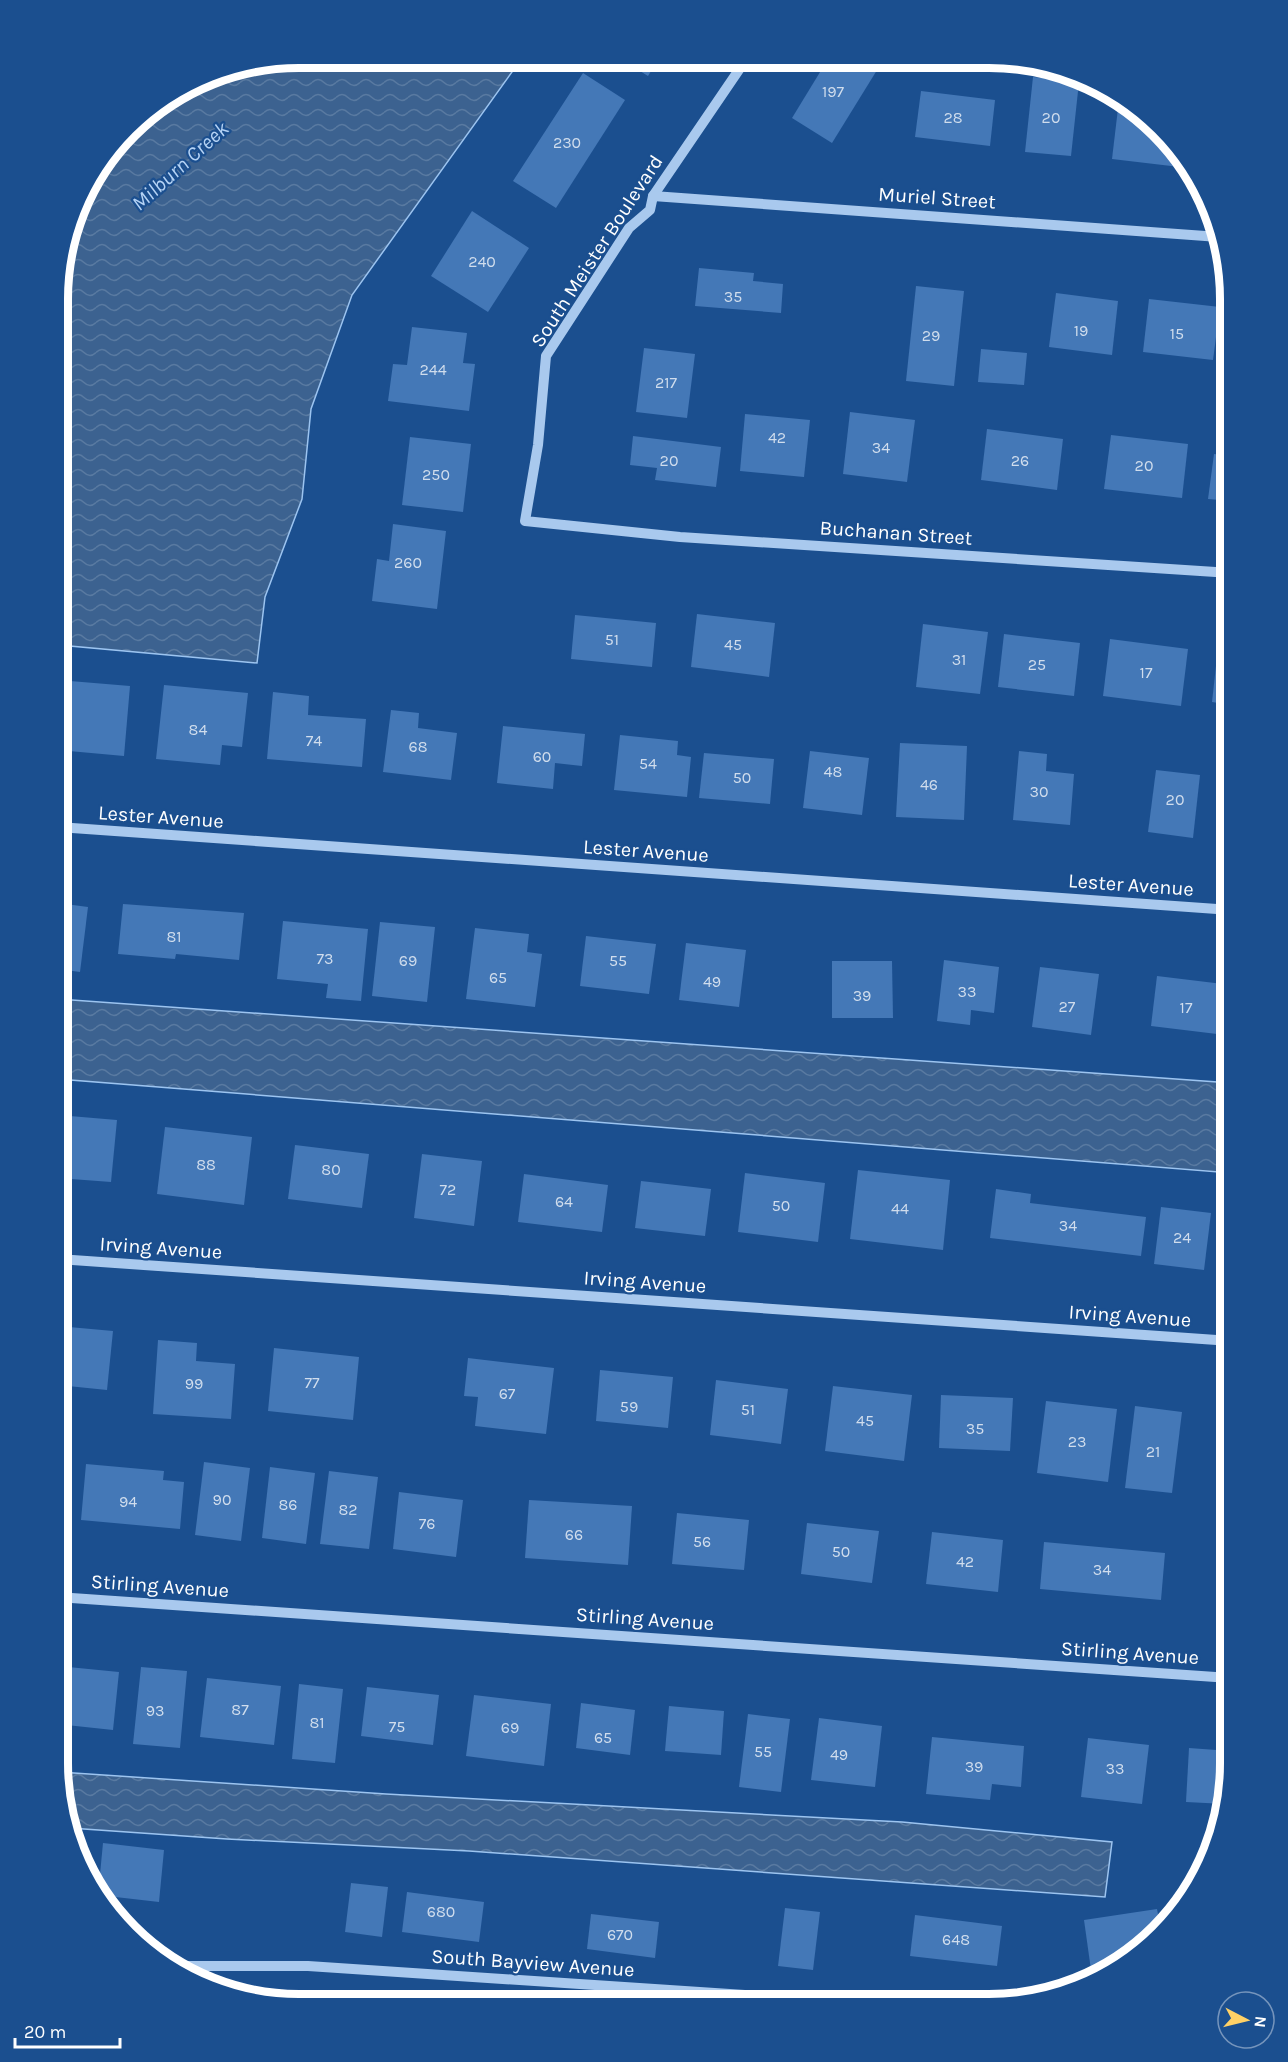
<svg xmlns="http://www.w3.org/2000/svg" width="1288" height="2062" font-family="Karla,sans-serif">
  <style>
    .water { fill: url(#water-waves); stroke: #9cc4f0; stroke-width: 1.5 }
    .building { fill: #4478b7 }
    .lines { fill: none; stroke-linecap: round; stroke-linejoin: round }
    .minor { stroke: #a9c9ee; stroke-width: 10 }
    .labels { text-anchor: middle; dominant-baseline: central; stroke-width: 4.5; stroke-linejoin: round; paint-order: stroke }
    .number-label { font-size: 16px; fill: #d0dded }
    .street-label { font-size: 20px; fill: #fff; stroke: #1b4f8f }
    .water-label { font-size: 21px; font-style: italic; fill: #b5d3f5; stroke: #1b4f8f }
    .rim { fill: none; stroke: #fff; stroke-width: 8 }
  </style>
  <defs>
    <pattern id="water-waves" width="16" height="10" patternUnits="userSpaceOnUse" patternTransform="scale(1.5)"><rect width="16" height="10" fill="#3c6290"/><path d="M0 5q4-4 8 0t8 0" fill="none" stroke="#597aa1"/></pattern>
  </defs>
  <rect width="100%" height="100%" fill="#1b4f8f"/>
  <g class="water">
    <path d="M 298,57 L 522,58 L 352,295 L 311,409 L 302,499 L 265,597 L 257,663 L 59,645 L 59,267 L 82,191 L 139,117 L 206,75 Z"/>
    <path d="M 58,999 L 1231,1083 L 1231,1173 L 58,1079 Z"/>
    <path d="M 59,1772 L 386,1794 L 902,1822 L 1112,1842 L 1105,1897 L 469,1851 L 227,1839 L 70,1828 Z"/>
  </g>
  <g class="building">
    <path d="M 619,58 L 659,58 L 648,76 Z"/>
    <path d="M 828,59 L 877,59 L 882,62 L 832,143 L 792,118 Z"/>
    <path d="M 583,73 L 625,100 L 556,208 L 513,181 Z"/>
    <path d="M 1033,77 L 1079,82 L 1071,156 L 1025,152 Z"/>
    <path d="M 921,91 L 995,100 L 990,146 L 915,137 Z"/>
    <path d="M 1119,100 L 1126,101 L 1137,107 L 1181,152 L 1189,164 L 1188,168 L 1112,159 Z"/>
    <path d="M 472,211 L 529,248 L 488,312 L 431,276 Z"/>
    <path d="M 699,268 L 754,273 L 753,281 L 783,284 L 781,313 L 695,306 Z"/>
    <path d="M 916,286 L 964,291 L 954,386 L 906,381 Z"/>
    <path d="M 1056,293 L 1118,301 L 1112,355 L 1049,347 Z"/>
    <path d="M 1149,299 L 1220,307 L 1213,360 L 1143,352 Z"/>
    <path d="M 412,327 L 467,333 L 463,363 L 475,364 L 469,411 L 388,401 L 393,364 L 407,365 Z"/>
    <path d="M 644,348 L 695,354 L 687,418 L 636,412 Z"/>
    <path d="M 981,349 L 1027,353 L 1024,385 L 978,382 Z"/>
    <path d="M 850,412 L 915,420 L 907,482 L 843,474 Z"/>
    <path d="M 745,414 L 810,420 L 804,477 L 740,471 Z"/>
    <path d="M 987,429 L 1063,439 L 1057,490 L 981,480 Z"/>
    <path d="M 1111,435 L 1188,444 L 1182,498 L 1104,489 Z"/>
    <path d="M 633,436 L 721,447 L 716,487 L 655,480 L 657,468 L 630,465 Z"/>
    <path d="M 410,437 L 471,444 L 463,512 L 402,505 Z"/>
    <path d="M 1214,454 L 1231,456 L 1231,501 L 1208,499 Z"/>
    <path d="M 393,524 L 446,531 L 437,609 L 372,601 L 377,559 L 389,561 Z"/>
    <path d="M 697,614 L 775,623 L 769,677 L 691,667 Z"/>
    <path d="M 575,615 L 656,623 L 652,667 L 571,659 Z"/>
    <path d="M 923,624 L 988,632 L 980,694 L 916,687 Z"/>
    <path d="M 1004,634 L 1080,643 L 1074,696 L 998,687 Z"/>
    <path d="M 1110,639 L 1188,649 L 1181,706 L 1103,696 Z"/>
    <path d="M 1218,648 L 1231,650 L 1231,705 L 1212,702 Z"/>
    <path d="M 58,680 L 130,686 L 124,756 L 58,750 Z"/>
    <path d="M 164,685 L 248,693 L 242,747 L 222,745 L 220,765 L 156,759 Z"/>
    <path d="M 273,692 L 309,696 L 308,715 L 366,719 L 362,767 L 267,759 Z"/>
    <path d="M 391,710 L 419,713 L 418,728 L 457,733 L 451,780 L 383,772 Z"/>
    <path d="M 503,726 L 585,734 L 582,766 L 555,763 L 553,789 L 497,783 Z"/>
    <path d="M 620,735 L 678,741 L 677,755 L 691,757 L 687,797 L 614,790 Z"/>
    <path d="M 900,743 L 967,746 L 964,820 L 896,817 Z"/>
    <path d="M 810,751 L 869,758 L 862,815 L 803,808 Z"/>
    <path d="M 1019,751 L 1047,754 L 1046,771 L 1074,774 L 1070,825 L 1013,820 Z"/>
    <path d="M 704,753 L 774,759 L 770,804 L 699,798 Z"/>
    <path d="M 1156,770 L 1200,775 L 1193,838 L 1148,832 Z"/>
    <path d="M 58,903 L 88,907 L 80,972 L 58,969 Z"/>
    <path d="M 123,904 L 244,913 L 239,960 L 176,954 L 175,959 L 118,954 Z"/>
    <path d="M 283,921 L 368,929 L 361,1001 L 326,998 L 328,984 L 277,979 Z"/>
    <path d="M 380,922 L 435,927 L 427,1002 L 372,996 Z"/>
    <path d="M 475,928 L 529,934 L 527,952 L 542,954 L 535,1007 L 466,999 Z"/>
    <path d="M 586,936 L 656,944 L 649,994 L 580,986 Z"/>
    <path d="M 686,943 L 746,950 L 739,1007 L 679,1000 Z"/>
    <path d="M 944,960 L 999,967 L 994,1013 L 971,1010 L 970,1025 L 937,1021 Z"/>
    <path d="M 832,961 L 892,961 L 893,1018 L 832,1018 Z"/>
    <path d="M 1040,967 L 1099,974 L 1091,1035 L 1032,1027 Z"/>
    <path d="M 1157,976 L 1223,984 L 1217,1034 L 1151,1026 Z"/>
    <path d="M 58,1115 L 117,1120 L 111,1182 L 58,1178 Z"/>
    <path d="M 165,1127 L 252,1137 L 244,1205 L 157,1194 Z"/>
    <path d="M 295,1145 L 369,1154 L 362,1208 L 288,1199 Z"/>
    <path d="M 422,1154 L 482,1161 L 474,1226 L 414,1218 Z"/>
    <path d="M 858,1170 L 950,1180 L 943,1250 L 850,1239 Z"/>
    <path d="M 745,1173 L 825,1183 L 818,1242 L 738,1232 Z"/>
    <path d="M 524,1174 L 608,1185 L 602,1232 L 518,1222 Z"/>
    <path d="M 641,1181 L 711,1189 L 705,1236 L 635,1228 Z"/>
    <path d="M 996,1189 L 1031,1194 L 1030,1203 L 1146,1217 L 1141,1256 L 990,1238 Z"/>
    <path d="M 1161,1207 L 1211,1213 L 1204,1270 L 1154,1264 Z"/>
    <path d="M 58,1326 L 113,1331 L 107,1390 L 58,1385 Z"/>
    <path d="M 158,1340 L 197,1343 L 196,1361 L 235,1364 L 231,1419 L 153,1414 Z"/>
    <path d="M 274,1348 L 359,1357 L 353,1420 L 268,1411 Z"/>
    <path d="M 468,1358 L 554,1368 L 546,1434 L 475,1426 L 478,1397 L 464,1396 Z"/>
    <path d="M 600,1370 L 673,1377 L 668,1428 L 596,1421 Z"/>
    <path d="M 716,1380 L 788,1389 L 781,1444 L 710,1435 Z"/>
    <path d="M 833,1386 L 912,1395 L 904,1461 L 825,1451 Z"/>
    <path d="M 941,1395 L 1013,1398 L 1010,1451 L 939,1448 Z"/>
    <path d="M 1046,1401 L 1117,1409 L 1108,1482 L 1037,1473 Z"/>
    <path d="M 1135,1406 L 1182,1412 L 1172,1493 L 1125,1488 Z"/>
    <path d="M 204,1462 L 250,1468 L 241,1541 L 195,1535 Z"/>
    <path d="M 86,1464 L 164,1471 L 163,1480 L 184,1482 L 180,1529 L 81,1520 Z"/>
    <path d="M 270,1467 L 315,1473 L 306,1544 L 262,1538 Z"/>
    <path d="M 329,1471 L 378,1477 L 369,1549 L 320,1544 Z"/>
    <path d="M 399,1492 L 463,1500 L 456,1557 L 393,1549 Z"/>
    <path d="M 529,1500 L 632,1506 L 628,1565 L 525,1558 Z"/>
    <path d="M 677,1513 L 749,1520 L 744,1570 L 672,1564 Z"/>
    <path d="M 807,1523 L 879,1531 L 872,1583 L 801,1574 Z"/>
    <path d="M 932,1532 L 1003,1540 L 998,1592 L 926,1584 Z"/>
    <path d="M 1044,1542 L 1165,1553 L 1161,1600 L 1040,1589 Z"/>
    <path d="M 58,1666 L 119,1672 L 113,1730 L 57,1724 Z"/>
    <path d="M 141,1667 L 187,1671 L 180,1748 L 133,1744 Z"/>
    <path d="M 207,1678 L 281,1686 L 274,1745 L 200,1737 Z"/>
    <path d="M 299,1684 L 343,1689 L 335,1763 L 292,1759 Z"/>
    <path d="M 367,1687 L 439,1695 L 433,1745 L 361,1736 Z"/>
    <path d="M 474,1695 L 551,1704 L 544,1766 L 466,1756 Z"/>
    <path d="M 581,1703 L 635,1710 L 630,1755 L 576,1748 Z"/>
    <path d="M 669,1706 L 724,1711 L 721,1755 L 665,1751 Z"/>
    <path d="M 748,1714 L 790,1719 L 781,1792 L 739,1787 Z"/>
    <path d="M 819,1718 L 882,1726 L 875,1787 L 811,1780 Z"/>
    <path d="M 932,1737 L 1024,1746 L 1021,1787 L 992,1784 L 990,1800 L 926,1794 Z"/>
    <path d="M 1088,1738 L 1149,1745 L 1142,1804 L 1081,1797 Z"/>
    <path d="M 1189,1748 L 1230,1751 L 1230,1780 L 1225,1804 L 1186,1802 Z"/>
    <path d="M 103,1843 L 164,1850 L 159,1902 L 98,1895 Z"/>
    <path d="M 351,1883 L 388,1887 L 382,1937 L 345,1932 Z"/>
    <path d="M 407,1892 L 484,1902 L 479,1942 L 402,1932 Z"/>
    <path d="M 785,1908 L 820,1912 L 813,1970 L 778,1966 Z"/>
    <path d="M 1157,1909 L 1161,1931 L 1136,1955 L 1118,1966 L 1091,1970 L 1084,1920 Z"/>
    <path d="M 591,1914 L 659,1922 L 655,1958 L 587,1949 Z"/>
    <path d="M 915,1915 L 1002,1926 L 997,1966 L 910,1956 Z"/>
  </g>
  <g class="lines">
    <g class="minor">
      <path d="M 747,58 L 653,196 L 650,210 L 629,228 L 546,356 L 538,445 L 525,521 L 680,537 L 1231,573"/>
      <path d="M 653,196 L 1219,237"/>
      <path d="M 58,827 L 1231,910"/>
      <path d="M 58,1259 L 1231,1341"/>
      <path d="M 57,1597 L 1230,1678"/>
      <path d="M 170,1966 L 308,1966 L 894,2005"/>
    </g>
  </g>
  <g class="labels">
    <g class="number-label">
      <text x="833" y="91">197</text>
      <text x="953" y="117">28</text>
      <text x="1051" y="117">20</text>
      <text x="567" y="142">230</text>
      <text x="482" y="261">240</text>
      <text x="733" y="296">35</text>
      <text x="1081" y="330">19</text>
      <text x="1177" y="333">15</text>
      <text x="931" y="335">29</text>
      <text x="433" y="369">244</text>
      <text x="666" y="382">217</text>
      <text x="777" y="437">42</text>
      <text x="881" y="447">34</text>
      <text x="669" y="460">20</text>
      <text x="1020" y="460">26</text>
      <text x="1144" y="465">20</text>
      <text x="436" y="474">250</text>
      <text x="408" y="562">260</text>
      <text x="612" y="639">51</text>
      <text x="733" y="644">45</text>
      <text x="959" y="659">31</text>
      <text x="1037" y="664">25</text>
      <text x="1146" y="672">17</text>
      <text x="198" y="729">84</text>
      <text x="314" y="740">74</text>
      <text x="418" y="746">68</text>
      <text x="542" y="756">60</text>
      <text x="648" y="763">54</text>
      <text x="833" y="771">48</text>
      <text x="742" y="777">50</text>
      <text x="929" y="784">46</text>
      <text x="1039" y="791">30</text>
      <text x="1175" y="799">20</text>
      <text x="174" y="936">81</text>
      <text x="325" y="958">73</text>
      <text x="408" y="960">69</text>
      <text x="618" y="960">55</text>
      <text x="498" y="977">65</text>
      <text x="712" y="981">49</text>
      <text x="967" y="991">33</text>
      <text x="862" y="995">39</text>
      <text x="1067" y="1006">27</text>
      <text x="1186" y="1007">17</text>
      <text x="206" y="1164">88</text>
      <text x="331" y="1169">80</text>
      <text x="448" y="1189">72</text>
      <text x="564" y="1201">64</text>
      <text x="781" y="1205">50</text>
      <text x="900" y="1208">44</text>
      <text x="1068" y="1225">34</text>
      <text x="1182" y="1237">24</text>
      <text x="312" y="1382">77</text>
      <text x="194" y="1383">99</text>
      <text x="507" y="1393">67</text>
      <text x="629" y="1406">59</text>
      <text x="748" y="1409">51</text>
      <text x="865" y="1420">45</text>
      <text x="975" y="1428">35</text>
      <text x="1077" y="1441">23</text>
      <text x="1153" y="1451">21</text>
      <text x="222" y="1499">90</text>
      <text x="128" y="1501">94</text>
      <text x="288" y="1504">86</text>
      <text x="348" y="1509">82</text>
      <text x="427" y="1523">76</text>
      <text x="574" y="1534">66</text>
      <text x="702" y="1541">56</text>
      <text x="841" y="1551">50</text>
      <text x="965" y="1561">42</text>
      <text x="1102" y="1569">34</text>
      <text x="240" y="1709">87</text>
      <text x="155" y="1710">93</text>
      <text x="317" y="1722">81</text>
      <text x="397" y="1726">75</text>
      <text x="510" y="1727">69</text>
      <text x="603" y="1737">65</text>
      <text x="763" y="1751">55</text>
      <text x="839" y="1754">49</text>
      <text x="974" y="1766">39</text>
      <text x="1115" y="1768">33</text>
      <text x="441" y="1911">680</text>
      <text x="620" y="1934">670</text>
      <text x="956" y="1939">648</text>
    </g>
    <g class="street-label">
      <text transform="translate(937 198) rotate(4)">Muriel Street</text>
      <text transform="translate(597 251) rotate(-57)">South Meister Boulevard</text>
      <text transform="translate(896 533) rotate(4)">Buchanan Street</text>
      <text transform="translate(161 817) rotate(4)">Lester Avenue</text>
      <text transform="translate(646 851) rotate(4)">Lester Avenue</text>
      <text transform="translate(1131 885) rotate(4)">Lester Avenue</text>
      <text transform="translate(161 1248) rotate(4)">Irving Avenue</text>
      <text transform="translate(645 1282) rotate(4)">Irving Avenue</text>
      <text transform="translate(1130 1316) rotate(4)">Irving Avenue</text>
      <text transform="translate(160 1586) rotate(4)">Stirling Avenue</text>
      <text transform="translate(645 1619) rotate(4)">Stirling Avenue</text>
      <text transform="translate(1130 1653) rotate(4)">Stirling Avenue</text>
      <text transform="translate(533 1963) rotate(4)">South Bayview Avenue</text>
    </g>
    <g class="water-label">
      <text transform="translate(180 166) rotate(-42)">Milburn Creek</text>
    </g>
  </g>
  <path d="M0 0H1288V2062H0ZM299 68H989A231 231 0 0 1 1220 299V1763A231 231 0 0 1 989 1994H299A231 231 0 0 1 68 1763V299A231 231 0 0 1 299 68Z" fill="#1b4f8f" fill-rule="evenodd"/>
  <path class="rim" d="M299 68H989A231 231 0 0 1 1220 299V1763A231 231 0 0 1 989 1994H299A231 231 0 0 1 68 1763V299A231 231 0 0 1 299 68Z"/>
  <g transform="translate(1246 2020) rotate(97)"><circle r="28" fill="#1b4f8f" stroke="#7695bc" stroke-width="1.5"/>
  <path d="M0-4.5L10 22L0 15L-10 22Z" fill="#ffd166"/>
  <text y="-9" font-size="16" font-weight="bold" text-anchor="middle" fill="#ffffff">N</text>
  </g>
  <path d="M15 2038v9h105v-9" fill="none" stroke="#ffffff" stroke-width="3"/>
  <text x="24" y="2038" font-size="18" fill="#ffffff" stroke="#1b4f8f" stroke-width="4.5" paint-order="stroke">20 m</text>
</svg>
